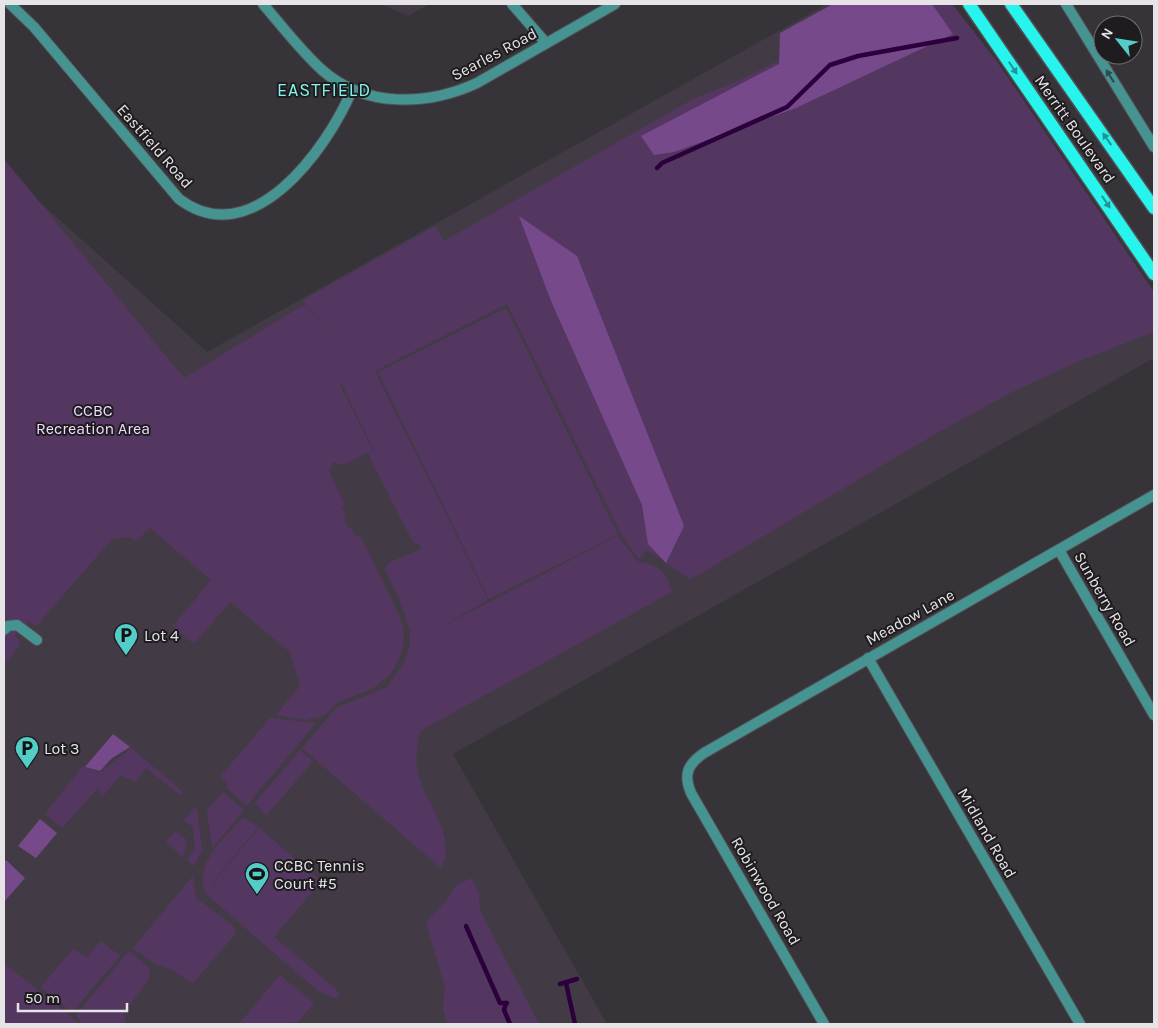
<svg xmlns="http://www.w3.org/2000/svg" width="1158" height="1028" font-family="Karla,sans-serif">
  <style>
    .built { fill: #423b46 }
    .green { fill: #543761 }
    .forest { fill: #764a8a }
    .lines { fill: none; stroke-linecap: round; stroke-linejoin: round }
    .stream { stroke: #2b003c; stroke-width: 4.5 }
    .minor-casing { stroke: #535055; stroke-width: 12 }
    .primary-casing { stroke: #535055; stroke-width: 15 }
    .minor { stroke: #469491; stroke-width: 10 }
    .primary { stroke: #26f4ed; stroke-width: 12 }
    .oneway { fill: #229390 }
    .oneway2 { fill: #2e4c4c }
    .labels { text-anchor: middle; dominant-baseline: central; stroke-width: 4; stroke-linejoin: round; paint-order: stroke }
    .street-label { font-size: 16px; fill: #e6e4e7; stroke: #1e1c1e }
    .park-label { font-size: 16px; fill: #f2d9fe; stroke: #1e1c1e }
    .poi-label { font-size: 16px; fill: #e6e4e7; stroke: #1e1c1e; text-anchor: start }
    .neighbourhood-label { font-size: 18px; letter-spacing: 1px; fill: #87f3ed; stroke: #1e1c1e }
  </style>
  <rect width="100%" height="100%" fill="#373439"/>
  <g class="built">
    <path d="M 381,4 L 430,4 L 408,16 Z"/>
    <path d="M 827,4 L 940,4 L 1154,307 L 1154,358 L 453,754 L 607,1024 L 4,1024 L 4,170 L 207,352 Z"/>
  </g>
  <g class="green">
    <path d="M 858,4 L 952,4 L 996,60 L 1154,292 L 1154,332 L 1079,361 L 1010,393 L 930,437 L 693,578 L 690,579 L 647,550 L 639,559 L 621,534 L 507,304 L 375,371 L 488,600 L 437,629 L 618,536 L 637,561 C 658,565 666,570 672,592 L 420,731 C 418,742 415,754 417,766 C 420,799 459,834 441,868 L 302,748 L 336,708 L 387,687 L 404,663 L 410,643 L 410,631 L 400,601 L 385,569 L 390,562 L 421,549 L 418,542 L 416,544 L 413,542 L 368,454 L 374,450 L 341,382 L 340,385 L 373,450 L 343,465 L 333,462 L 329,471 L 345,505 L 342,507 L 346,517 L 344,518 L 346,525 L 351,528 L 356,536 L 360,535 L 400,617 L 404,634 L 402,652 L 391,674 L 372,689 L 338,702 L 323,716 L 306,720 L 276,715 L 300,686 L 290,652 L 230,602 L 194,644 L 173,626 L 211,580 L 150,528 L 136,541 L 129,537 L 112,539 L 38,624 L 35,626 L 29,621 L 15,636 L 19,640 L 19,646 L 4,665 L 4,159 L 184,378 L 305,304 L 342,352 L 303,300 L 435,226 L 444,241 L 695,98 L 738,81 L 794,53 Z"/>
    <path d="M 506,308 L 618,535 L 489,599 L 378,372 Z"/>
    <path d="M 270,718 L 316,723 L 246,806 L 226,787 L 228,784 L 220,777 Z"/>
    <path d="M 131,748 L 182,791 L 180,795 L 146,768 L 135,782 L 120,775 L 103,796 L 97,789 L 62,828 L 45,814 L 83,766 L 100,773 Z"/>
    <path d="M 300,750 L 313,761 L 266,816 L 255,803 Z"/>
    <path d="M 223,792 L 244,810 L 212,848 L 207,810 Z"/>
    <path d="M 195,807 L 197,810 L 202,849 L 194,866 L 187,860 L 195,848 L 193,827 L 184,820 Z"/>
    <path d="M 243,817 L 258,827 L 211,884 L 219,890 L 212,884 L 259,828 L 321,881 L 274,937 L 335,988 L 339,993 L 337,999 L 318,991 L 205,893 C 195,860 224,840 243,817 Z"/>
    <path d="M 175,831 L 187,840 L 183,857 L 166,842 Z"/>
    <path d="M 193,876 L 196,898 L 232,925 L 236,933 L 193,983 L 170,969 L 156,965 L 133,948 Z"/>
    <path d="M 472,878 L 479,894 L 480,910 L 539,1024 L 447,1024 L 443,1008 L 445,988 L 426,922 L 447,900 L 456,885 Z"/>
    <path d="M 101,941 L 120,956 L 73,1011 L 70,1011 L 41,987 L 73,949 L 87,957 Z"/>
    <path d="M 129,951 L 150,969 L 148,981 L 123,1013 L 126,1024 L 82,1024 L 77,1017 L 77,1014 Z"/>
    <path d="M 4,963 L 80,1024 L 4,1024 Z"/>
    <path d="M 280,975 L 314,1003 L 296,1024 L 290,1021 L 287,1024 L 239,1024 Z"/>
  </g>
  <g class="forest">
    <path d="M 833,4 L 932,4 L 953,34 L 796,108 L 674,152 L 654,155 L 641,136 L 779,64 L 780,33 Z"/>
    <path d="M 519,216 L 577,256 L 684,526 L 666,563 L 648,544 L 642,505 L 551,301 Z"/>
    <path d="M 113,734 L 130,747 L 112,758 L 100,771 L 85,767 Z"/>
    <path d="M 40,819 L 57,833 L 36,858 L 18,846 Z"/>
    <path d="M 6,860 L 25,878 L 4,902 L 4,863 Z"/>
  </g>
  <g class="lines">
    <g class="stream">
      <path d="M 657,168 L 662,163 L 787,107 L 830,65 L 858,56 L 957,38"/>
      <path d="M 466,926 L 500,1003 L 507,1003"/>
      <path d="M 566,983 L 575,1024"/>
      <path d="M 560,984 L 577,979"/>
      <path d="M 506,1003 L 504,1010 L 510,1024"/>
    </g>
    <g class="minor-casing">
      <g id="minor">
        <path d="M 10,4 L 34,27 L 179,199 C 252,254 327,149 352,90"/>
        <path d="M 263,4 C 282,26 300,50 322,70 C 365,108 427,106 477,83 L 615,4"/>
        <path d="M 512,4 L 546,43"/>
        <path d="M 1066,4 L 1154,147"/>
        <path d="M 1059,550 L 1154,715"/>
        <path d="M 4,630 L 8,626 L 17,625 L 37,640"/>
        <path d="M 868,658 L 1080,1024"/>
        <path d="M 824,1024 L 691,793 C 683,774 688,764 704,753 L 1154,495"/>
      </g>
    </g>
    <g class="primary-casing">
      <g id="primary">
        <path d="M 969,4 L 1154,274"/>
        <path d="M 1011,4 L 1154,208"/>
      </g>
    </g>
    <use href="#minor" class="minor"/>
    <use href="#primary" class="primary"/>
  </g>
  <defs><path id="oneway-solid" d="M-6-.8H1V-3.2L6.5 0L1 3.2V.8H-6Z" transform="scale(1.25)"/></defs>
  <g class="oneway">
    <use href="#oneway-solid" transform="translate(1013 68) rotate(56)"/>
    <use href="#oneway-solid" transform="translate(1107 139) rotate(-125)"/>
    <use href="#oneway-solid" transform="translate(1106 202) rotate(56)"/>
  </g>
  <use class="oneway2" href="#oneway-solid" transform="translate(1110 76) rotate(-122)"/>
  <defs>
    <g id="parking-pin" transform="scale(1.25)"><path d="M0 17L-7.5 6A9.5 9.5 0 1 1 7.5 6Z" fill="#54cdc8" stroke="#1e1c1e"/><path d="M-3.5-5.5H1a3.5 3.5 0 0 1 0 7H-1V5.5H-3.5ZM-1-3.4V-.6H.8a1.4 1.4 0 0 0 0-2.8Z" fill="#111"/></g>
    <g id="stadium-pin" transform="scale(1.25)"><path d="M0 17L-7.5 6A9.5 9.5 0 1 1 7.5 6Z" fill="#54cdc8" stroke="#1e1c1e"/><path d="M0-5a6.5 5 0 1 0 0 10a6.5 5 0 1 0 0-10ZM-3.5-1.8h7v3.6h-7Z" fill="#111"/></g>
  </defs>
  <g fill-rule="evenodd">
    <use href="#parking-pin" x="126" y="635"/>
    <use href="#parking-pin" x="27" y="748"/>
    <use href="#stadium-pin" x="257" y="874"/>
  </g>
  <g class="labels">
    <g class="street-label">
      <text transform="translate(494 54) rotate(-28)">Searles Road</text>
      <text transform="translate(1075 129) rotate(55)">Merritt Boulevard</text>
      <text transform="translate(155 146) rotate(49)">Eastfield Road</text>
      <text transform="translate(1105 599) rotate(60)">Sunberry Road</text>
      <text transform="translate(910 617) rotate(-29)">Meadow Lane</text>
      <text transform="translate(987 833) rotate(60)">Midland Road</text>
      <text transform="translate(766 891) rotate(60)">Robinwood Road</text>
    </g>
    <g class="park-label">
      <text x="93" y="410">CCBC<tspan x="93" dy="18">Recreation Area</tspan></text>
    </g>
    <g class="poi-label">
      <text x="144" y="635">Lot 4</text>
      <text x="44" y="748">Lot 3</text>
      <text x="274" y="865">CCBC Tennis<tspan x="274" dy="18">Court #5</tspan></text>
    </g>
    <g class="neighbourhood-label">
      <text x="324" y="90">EASTFIELD</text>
    </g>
  </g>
  <rect width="1158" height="1028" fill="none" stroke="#e6e4e7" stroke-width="10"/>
  <g transform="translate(1118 40) rotate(300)"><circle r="24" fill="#1e1c1e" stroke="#6e6c6e"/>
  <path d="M0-4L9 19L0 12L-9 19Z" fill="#54cdc8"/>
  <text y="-8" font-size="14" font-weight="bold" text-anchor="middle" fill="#e6e4e7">N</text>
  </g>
  <path d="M18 1003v8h109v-8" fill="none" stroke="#e6e4e7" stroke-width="2.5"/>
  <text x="25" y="1003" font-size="15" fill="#e6e4e7" stroke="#1e1c1e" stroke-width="4" paint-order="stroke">50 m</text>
</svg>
